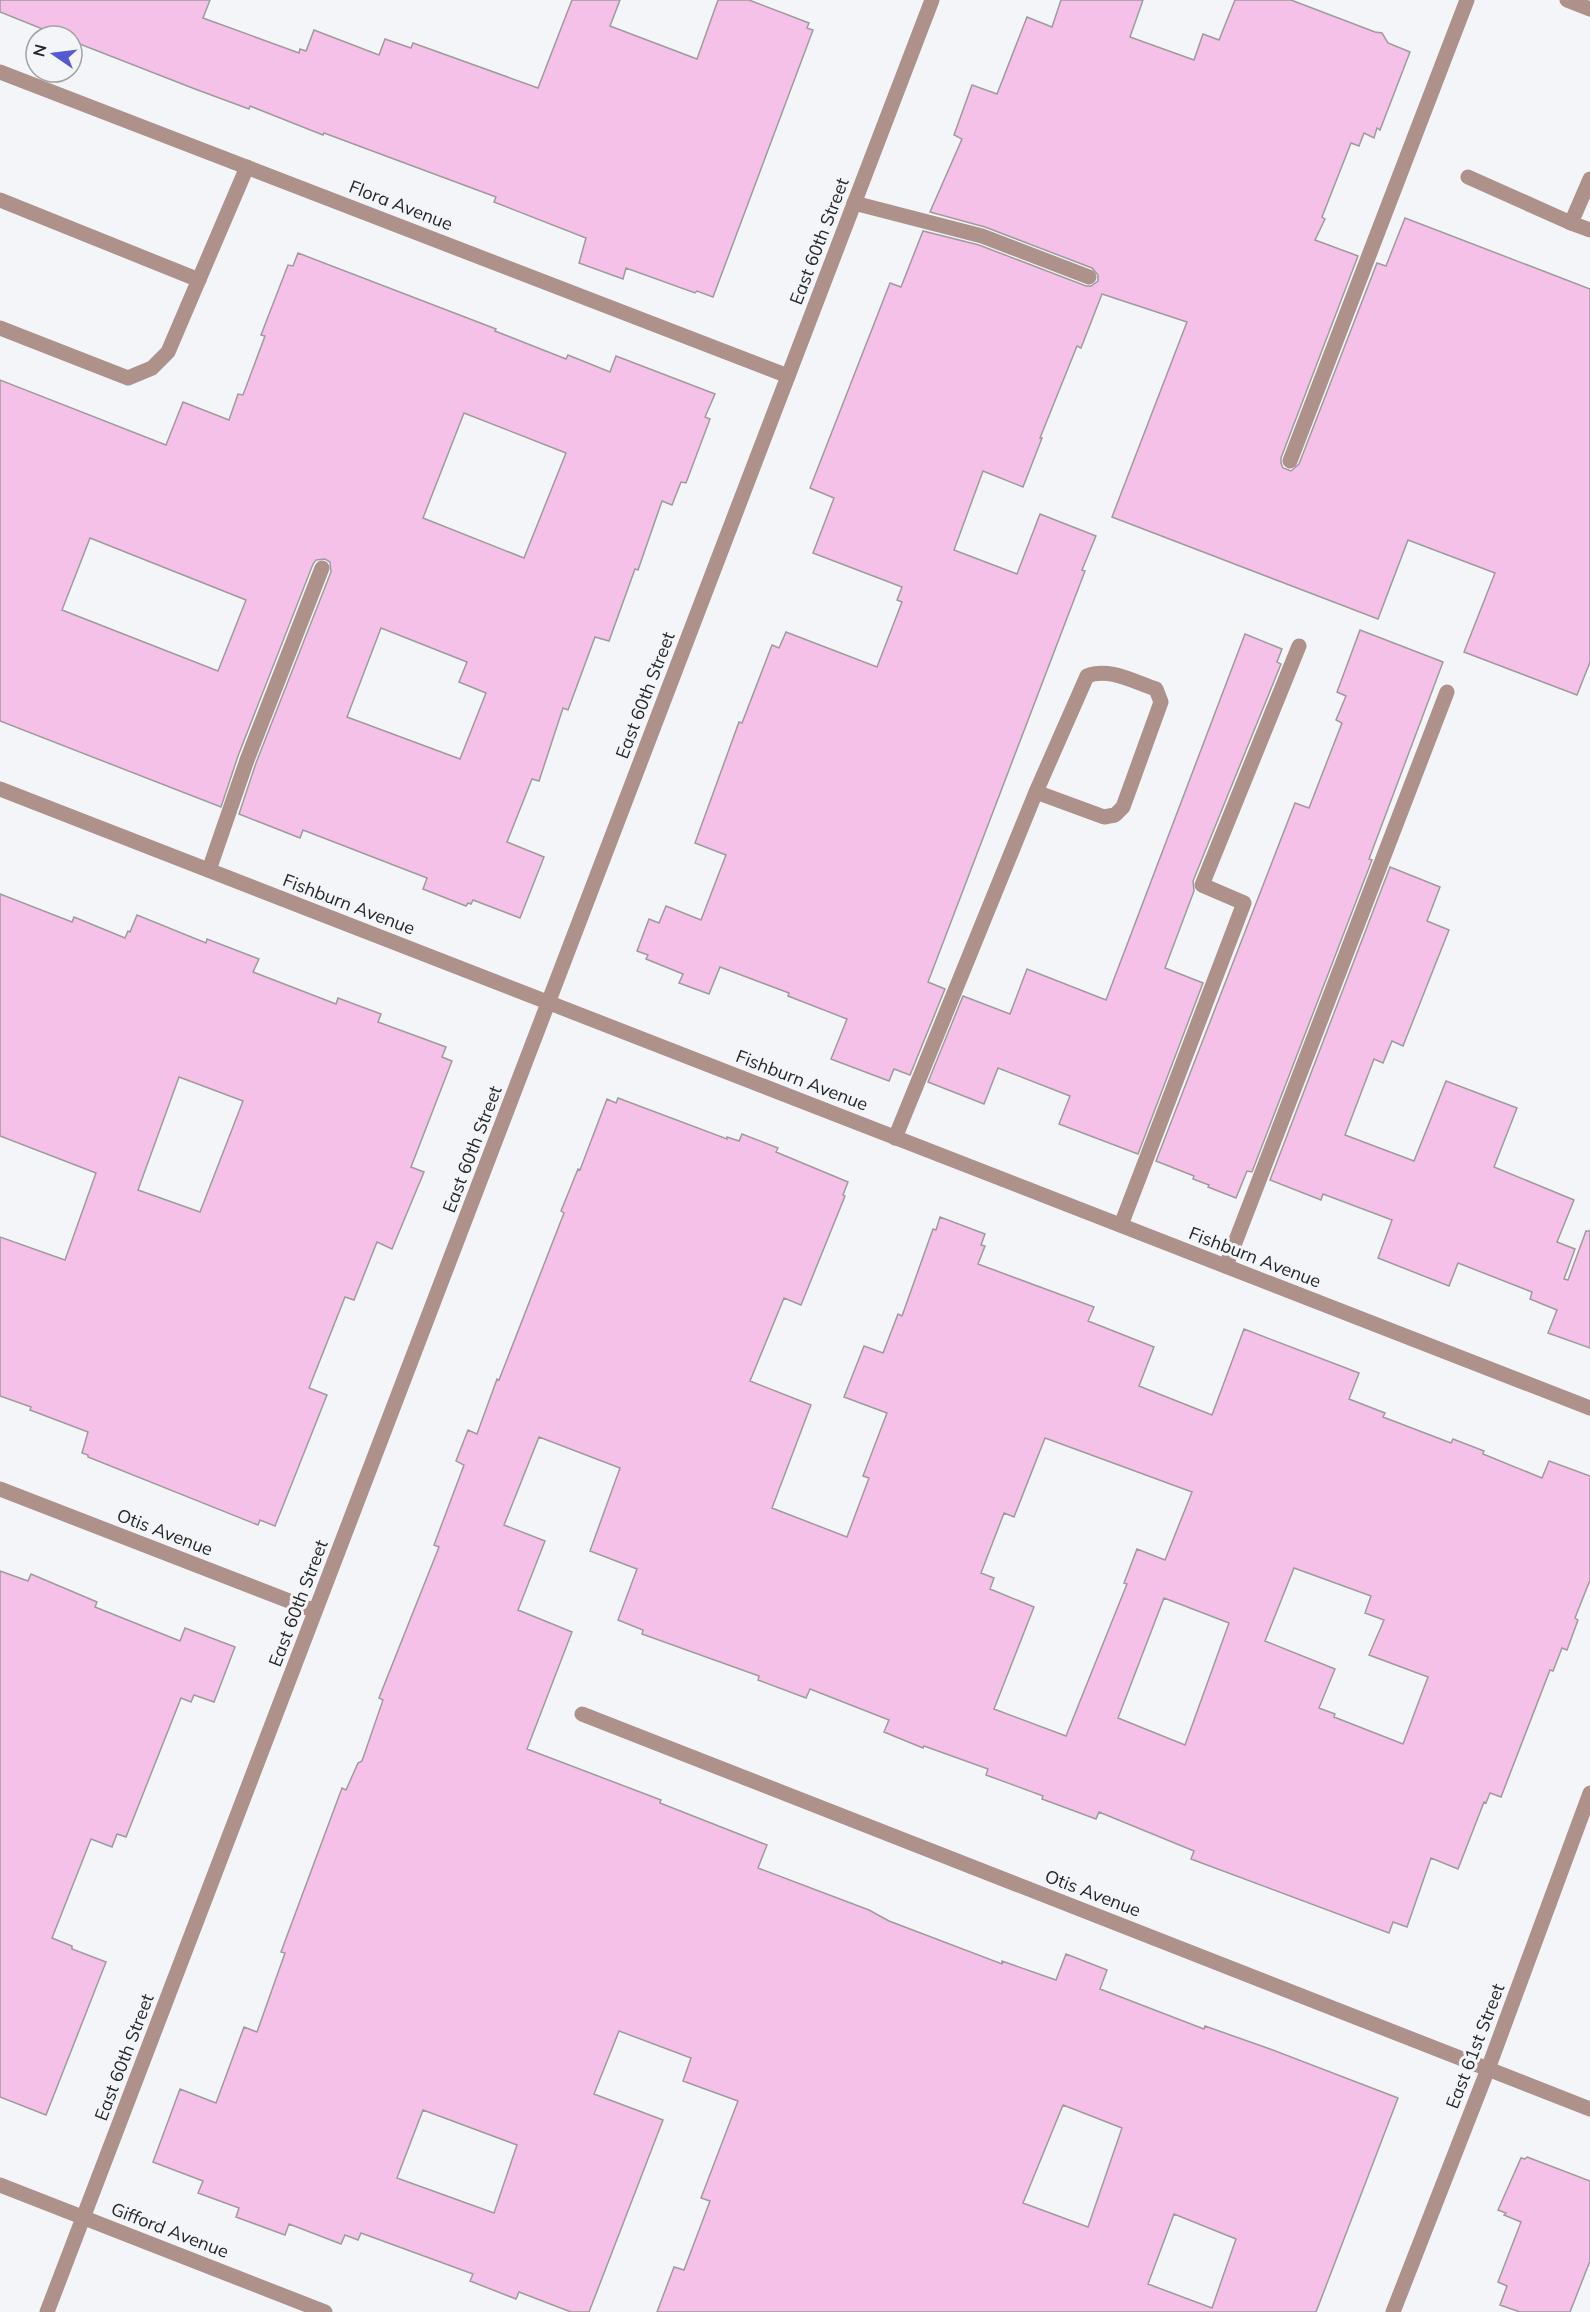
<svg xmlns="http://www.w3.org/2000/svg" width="1590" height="2312" font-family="Mulish,sans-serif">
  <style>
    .building { fill: #f6c1e8; stroke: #9f9b9d; stroke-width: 1.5; fill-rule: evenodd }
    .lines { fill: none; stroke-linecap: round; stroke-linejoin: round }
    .service { stroke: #ad918a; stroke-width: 15 }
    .minor { stroke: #ad918a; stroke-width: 15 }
    .tertiary { stroke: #ad918a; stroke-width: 15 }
    .labels { text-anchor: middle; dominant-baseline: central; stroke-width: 6; stroke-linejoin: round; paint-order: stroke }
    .street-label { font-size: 18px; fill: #262728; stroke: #f3f5f9 }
  </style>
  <rect width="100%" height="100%" fill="#f3f5f9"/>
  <g class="building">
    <path d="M 0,0 L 210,0 L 203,18 L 299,53 L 300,49 L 306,51 L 314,30 L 379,55 L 385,39 L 411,48 L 413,43 L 538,88 L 572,0 L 620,0 L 610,26 L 697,59 L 718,0 L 749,0 L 809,23 L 807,28 L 813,30 L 713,297 L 697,291 L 695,293 L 626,268 L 623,279 L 579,263 L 586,238 L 494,202 L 496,197 L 324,133 L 323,135 L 250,106 L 249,109 L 195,89 L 72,41 L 72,36 L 60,36 L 0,12 Z"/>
    <path d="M 1061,0 L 1143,0 L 1130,37 L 1194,60 L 1203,34 L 1219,40 L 1235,0 L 1291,0 L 1375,32 L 1382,33 L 1388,43 L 1410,52 L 1380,130 L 1377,128 L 1374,138 L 1364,133 L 1359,146 L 1351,143 L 1322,217 L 1325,219 L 1315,240 L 1358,256 L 1281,458 L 1281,463 L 1283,468 L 1291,471 L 1299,464 L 1377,263 L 1386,266 L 1405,218 L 1590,289 L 1590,662 L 1577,695 L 1464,652 L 1495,573 L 1408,540 L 1378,619 L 1112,517 L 1187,322 L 1102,294 L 1081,348 L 1077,346 L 1040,438 L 1042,438 L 1023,487 L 983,471 L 954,550 L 1017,574 L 1040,514 L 1096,536 L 1082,570 L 1085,571 L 928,982 L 945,989 L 910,1075 L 894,1069 L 889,1081 L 831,1059 L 847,1019 L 788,996 L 789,993 L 720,967 L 709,994 L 679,983 L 683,974 L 646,959 L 648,955 L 637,951 L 649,919 L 659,923 L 666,906 L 701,920 L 726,855 L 695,843 L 739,722 L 742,723 L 772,645 L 779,648 L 786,632 L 877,667 L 902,602 L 897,600 L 902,587 L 813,553 L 834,498 L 810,488 L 890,283 L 901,287 L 923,231 L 979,245 L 1086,286 L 1091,286 L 1098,281 L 1098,275 L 1092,268 L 985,227 L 930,212 L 962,139 L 954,135 L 972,85 L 997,94 L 1027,17 L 1052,27 Z"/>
    <path d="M 298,253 L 496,329 L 495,331 L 566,359 L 568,355 L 610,372 L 616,356 L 715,394 L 705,417 L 710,419 L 686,483 L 681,482 L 672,505 L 662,501 L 638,570 L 635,569 L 609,641 L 595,637 L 568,710 L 563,708 L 539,781 L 532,779 L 507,842 L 544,857 L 520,918 L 473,900 L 471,904 L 468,903 L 466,906 L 423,889 L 427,878 L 303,830 L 300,838 L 239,814 L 256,763 L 331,572 L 330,562 L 325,559 L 316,560 L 313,564 L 238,756 L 221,807 L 0,721 L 0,380 L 166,445 L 183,402 L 229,420 L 238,394 L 243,395 L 265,336 L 261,335 L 288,265 L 293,266 ZM 464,413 L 566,453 L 524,558 L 423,518 ZM 90,538 L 246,600 L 218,671 L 62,610 ZM 381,628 L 467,662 L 459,682 L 486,693 L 460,759 L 347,717 Z"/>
    <path d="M 1360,630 L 1443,662 L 1369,859 L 1372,860 L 1252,1172 L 1247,1171 L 1236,1198 L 1208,1187 L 1209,1185 L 1193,1179 L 1194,1176 L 1156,1161 L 1295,803 L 1309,808 L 1342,723 L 1336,720 L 1346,696 L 1337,692 Z"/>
    <path d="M 1245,634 L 1282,649 L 1277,662 L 1281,664 L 1193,881 L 1194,891 L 1165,968 L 1203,983 L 1138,1154 L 1059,1124 L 1070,1096 L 998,1068 L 984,1104 L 928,1082 L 963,996 L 1010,1014 L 1027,969 L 1106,1000 Z"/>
    <path d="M 1390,867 L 1440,887 L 1427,921 L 1449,930 L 1403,1046 L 1392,1041 L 1383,1063 L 1374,1059 L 1345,1135 L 1414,1161 L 1446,1081 L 1517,1108 L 1494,1167 L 1574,1200 L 1557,1242 L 1575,1249 L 1564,1279 L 1568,1280 L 1586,1231 L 1590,1231 L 1590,1348 L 1548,1333 L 1557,1310 L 1530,1299 L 1532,1292 L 1458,1263 L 1449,1286 L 1378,1258 L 1392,1220 L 1323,1194 L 1321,1200 L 1270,1180 Z"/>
    <path d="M 0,894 L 72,922 L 74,917 L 125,938 L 128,931 L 130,932 L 137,915 L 206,943 L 207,939 L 259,959 L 253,972 L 336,1004 L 338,998 L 381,1014 L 378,1022 L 446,1047 L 442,1057 L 452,1061 L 411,1167 L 424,1172 L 392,1249 L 377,1242 L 354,1300 L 345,1297 L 309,1388 L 327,1395 L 275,1526 L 260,1520 L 258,1525 L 88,1457 L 88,1455 L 82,1453 L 88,1432 L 30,1410 L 31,1407 L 0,1396 L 0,1237 L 65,1260 L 96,1173 L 0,1136 ZM 179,1077 L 243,1101 L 200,1212 L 138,1190 Z"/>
    <path d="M 618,1098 L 727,1139 L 727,1137 L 739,1141 L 742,1134 L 778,1148 L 776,1152 L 848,1182 L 843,1195 L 845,1196 L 801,1305 L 784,1298 L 750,1381 L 811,1405 L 772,1508 L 847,1537 L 869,1478 L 863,1476 L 887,1413 L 844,1397 L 864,1346 L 883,1353 L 898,1314 L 902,1316 L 933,1229 L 936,1230 L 940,1217 L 985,1234 L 981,1245 L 985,1246 L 978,1264 L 1094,1307 L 1088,1321 L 1154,1347 L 1139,1386 L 1212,1415 L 1244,1329 L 1359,1373 L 1349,1399 L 1385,1413 L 1383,1417 L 1451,1443 L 1453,1439 L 1484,1451 L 1483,1454 L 1542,1478 L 1549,1461 L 1590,1476 L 1590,1580 L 1575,1618 L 1578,1620 L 1567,1650 L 1562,1648 L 1553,1671 L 1550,1670 L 1501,1797 L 1490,1793 L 1486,1803 L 1484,1802 L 1458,1869 L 1431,1858 L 1407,1927 L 1393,1922 L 1389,1933 L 1191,1859 L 1194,1851 L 1099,1812 L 1096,1819 L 1042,1799 L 1043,1796 L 986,1775 L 988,1769 L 924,1746 L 923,1748 L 884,1732 L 889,1720 L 810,1689 L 806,1698 L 758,1680 L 759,1676 L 642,1634 L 643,1630 L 618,1620 L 637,1569 L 590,1551 L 620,1468 L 539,1437 L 504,1525 L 545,1541 L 518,1610 L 572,1632 L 527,1749 L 661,1800 L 660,1803 L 767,1845 L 758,1868 L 869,1910 L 889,1921 L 1002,1964 L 1002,1961 L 1056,1980 L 1066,1954 L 1107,1970 L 1100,1989 L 1204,2029 L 1205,2026 L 1270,2049 L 1398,2098 L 1316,2312 L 657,2312 L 674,2267 L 684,2270 L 710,2201 L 701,2198 L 738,2101 L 683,2081 L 691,2058 L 619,2031 L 594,2094 L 663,2120 L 589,2312 L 571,2312 L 519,2292 L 516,2299 L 470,2281 L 473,2274 L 361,2233 L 358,2240 L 345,2235 L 341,2244 L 289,2224 L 285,2235 L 236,2217 L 239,2208 L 198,2193 L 203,2181 L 153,2162 L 180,2089 L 216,2103 L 244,2027 L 257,2032 L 285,1953 L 281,1952 L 342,1788 L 346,1790 L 358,1763 L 362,1761 L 383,1700 L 379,1698 L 439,1547 L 434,1545 L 464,1465 L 456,1461 L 468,1430 L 477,1434 L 497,1379 L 499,1380 L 564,1213 L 561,1211 L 578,1169 L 580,1170 L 607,1099 L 616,1103 ZM 1045,1438 L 1192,1492 L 1165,1560 L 1137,1549 L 1124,1583 L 1127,1584 L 1066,1736 L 994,1709 L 1034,1607 L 990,1589 L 994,1578 L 981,1573 L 1004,1513 L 1014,1517 ZM 1294,1568 L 1371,1596 L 1365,1613 L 1384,1620 L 1369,1655 L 1428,1677 L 1403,1744 L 1334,1717 L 1335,1714 L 1319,1708 L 1335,1669 L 1265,1641 ZM 1164,1598 L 1229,1623 L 1185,1745 L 1118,1718 ZM 1063,2105 L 1122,2128 L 1088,2227 L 1023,2203 ZM 423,2110 L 517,2145 L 494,2213 L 397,2178 ZM 1174,2214 L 1236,2239 L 1212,2308 L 1148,2284 Z"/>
    <path d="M 0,1571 L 28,1581 L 31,1574 L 97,1602 L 95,1607 L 180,1641 L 185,1628 L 235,1647 L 214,1702 L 194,1695 L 191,1702 L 181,1698 L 126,1837 L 117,1834 L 112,1847 L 91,1839 L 52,1938 L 72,1946 L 72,1949 L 106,1962 L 46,2115 L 0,2097 Z"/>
    <path d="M 1527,2157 L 1590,2181 L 1590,2261 L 1570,2312 L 1520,2312 L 1500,2305 L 1507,2286 L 1498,2282 L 1521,2222 L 1504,2215 L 1506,2213 L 1498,2210 L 1521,2158 L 1525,2159 Z"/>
  </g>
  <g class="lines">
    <g class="service">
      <path d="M 1468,177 L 1571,223 L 1590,179"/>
      <path d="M 0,200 L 199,280"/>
      <path d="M 854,203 L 982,236 L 1089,277"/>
      <path d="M 1571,223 L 1590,230"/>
      <path d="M 0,328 L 128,378 L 152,368 L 168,352 L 247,167"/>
      <path d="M 1290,461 L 1467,0"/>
      <path d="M 209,870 L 247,760 L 322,568"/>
      <path d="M 895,1138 L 1036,792 L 1087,676 C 1109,667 1134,682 1156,689 L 1161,702 L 1123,807 L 1115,815 L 1104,817 L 1036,792"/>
      <path d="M 1121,1225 L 1244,903 L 1202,885 L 1299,646"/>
      <path d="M 1226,1266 L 1447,692"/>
    </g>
    <g class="minor">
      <path d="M 1567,0 L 1590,9"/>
      <path d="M 0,72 L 788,376"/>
      <path d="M 0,789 L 1590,1408"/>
      <path d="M 0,1489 L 315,1611"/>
      <path d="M 582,1714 L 1590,2109"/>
      <path d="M 47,2312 L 932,0"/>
      <path d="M 1393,2312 L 1488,2069 L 1590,1793"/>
    </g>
    <path class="tertiary" d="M 0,2185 L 325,2312"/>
  </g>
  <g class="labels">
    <g class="street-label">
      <text transform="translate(401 205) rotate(21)">Flora Avenue</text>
      <text transform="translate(819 241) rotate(-69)">East 60th Street</text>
      <text transform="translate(645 695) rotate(-69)">East 60th Street</text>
      <text transform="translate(349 904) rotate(21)">Fishburn Avenue</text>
      <text transform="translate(802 1080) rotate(21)">Fishburn Avenue</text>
      <text transform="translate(472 1149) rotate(-69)">East 60th Street</text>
      <text transform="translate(1255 1257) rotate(21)">Fishburn Avenue</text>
      <text transform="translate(165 1532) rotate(21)">Otis Avenue</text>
      <text transform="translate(298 1603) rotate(-69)">East 60th Street</text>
      <text transform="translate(1093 1893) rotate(21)">Otis Avenue</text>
      <text transform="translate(1475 2046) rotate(-69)">East 61st Street</text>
      <text transform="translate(124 2057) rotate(-69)">East 60th Street</text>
      <text transform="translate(170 2230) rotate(21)">Gifford Avenue</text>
    </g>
  </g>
  <g transform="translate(54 54) rotate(284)"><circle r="28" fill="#f3f5f9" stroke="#a1a3a5" stroke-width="1.5"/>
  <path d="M0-4.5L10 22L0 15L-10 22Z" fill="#565ad1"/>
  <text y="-9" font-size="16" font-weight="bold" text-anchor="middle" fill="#262728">N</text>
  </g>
</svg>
